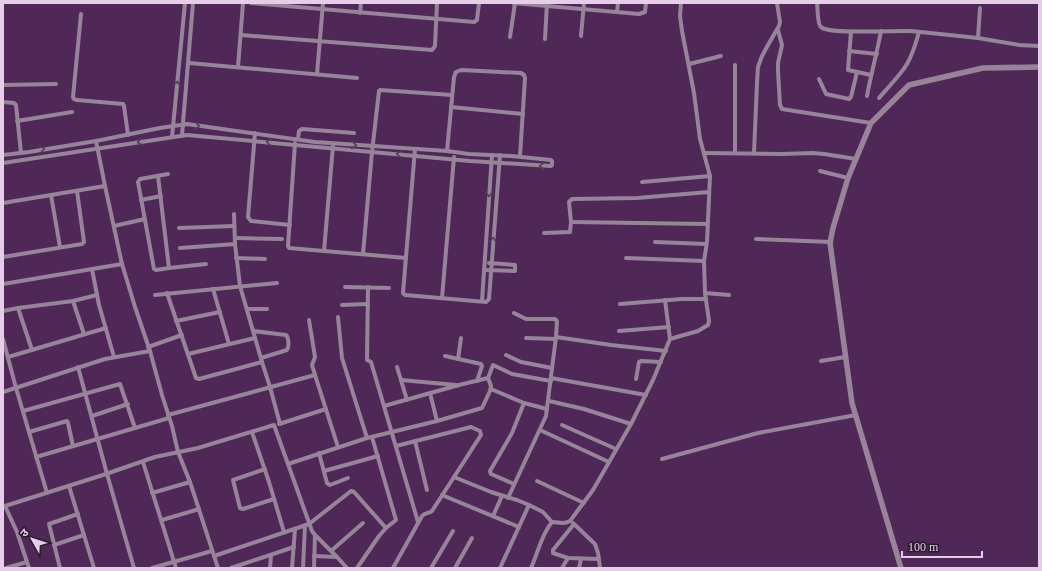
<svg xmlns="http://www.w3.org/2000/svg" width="1042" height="571" font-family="'Times New Roman','Noto Sans Devanagari',serif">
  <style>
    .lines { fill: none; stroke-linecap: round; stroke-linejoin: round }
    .minor { stroke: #97849a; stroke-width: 4 }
    .tertiary { stroke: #97849a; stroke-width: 5.5 }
    .oneway { stroke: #513f54 }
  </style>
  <rect width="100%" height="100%" fill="#502858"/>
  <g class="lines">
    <g class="minor">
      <path d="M 251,3 L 474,22 L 477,20 L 479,3"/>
      <path d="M 513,3 L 639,14 L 645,12 L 646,3"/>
      <path d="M 817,3 C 818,9 817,24 821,27 C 829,35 896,30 911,31 L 978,38 L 1019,45 L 1039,46"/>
      <path d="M 617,12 L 618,3"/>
      <path d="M 360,13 L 361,3"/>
      <path d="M 81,14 L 73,97 L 74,99 L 77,100 L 123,104 L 124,106 L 128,135"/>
      <path d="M 778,30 L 782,45 L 778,63 L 778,71 L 780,105 L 782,109 L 871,123"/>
      <path d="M 851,32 L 848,70 L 871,75"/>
      <path d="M 241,35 L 432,50 L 435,46 L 437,3"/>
      <path d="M 581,36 L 584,3"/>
      <path d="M 510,37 L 515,3"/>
      <path d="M 978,38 L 980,8"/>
      <path d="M 545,39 L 547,3"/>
      <path d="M 849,51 L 877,54"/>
      <path d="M 189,63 L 357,78"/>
      <path d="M 689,64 L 721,56"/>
      <path d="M 238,67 L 243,3"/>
      <path d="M 317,74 L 323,3"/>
      <path d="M 819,79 L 826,94 L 849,99 L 851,97 L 857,72"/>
      <path d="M 3,85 L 56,84"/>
      <path d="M 867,96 C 871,74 877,53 881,31"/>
      <path d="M 879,98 C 888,87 899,77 907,64 C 913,54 916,43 919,32"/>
      <path d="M 3,102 L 14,103 L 16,105 L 21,153"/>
      <path d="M 451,107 L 523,114"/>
      <path d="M 17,121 L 72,112"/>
      <path d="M 255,133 L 248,217 L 251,221 L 290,225"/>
      <path d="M 182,135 L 193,3"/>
      <path d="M 172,137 L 185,3"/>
      <path d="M 298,139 L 299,131 L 302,129 L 354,133"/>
      <path d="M 96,141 L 105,186 L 122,264 L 135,307 L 150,351"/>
      <path d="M 295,143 L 288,246 L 289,248 L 324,251 L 406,258"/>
      <path d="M 415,149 L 403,293 L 405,295 L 486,302 L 489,299 L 500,155"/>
      <path d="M 447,151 L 454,77 L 456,72 L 461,70 L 521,73 L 524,75 L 525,78 L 520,156"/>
      <path d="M 704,153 L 782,154 L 813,153 L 824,154 L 856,159"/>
      <path d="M 735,153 L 735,65"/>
      <path d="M 754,153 L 757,83 L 758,67 L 762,56 L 768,45 L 779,26 L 780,22 L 777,3"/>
      <path d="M 3,155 L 29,152 L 96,141 L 160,128 L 187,124 L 315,142 L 447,151 L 469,154 L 511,156 L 551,160 L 552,161 L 552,165 L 551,166 L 470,161 L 187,135 L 3,163"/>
      <path d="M 820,171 L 848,178"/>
      <path d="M 168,174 L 140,179 L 138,182 L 154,269 L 156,270 L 169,268 L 206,264"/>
      <path d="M 158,176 L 169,268"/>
      <path d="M 642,182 L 710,176"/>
      <path d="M 51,195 L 60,247"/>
      <path d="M 141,200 L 161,196"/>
      <path d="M 3,203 L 105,186"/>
      <path d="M 234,214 L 235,244 L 240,286 L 262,362 L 270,387 L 280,424"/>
      <path d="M 571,222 L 707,224"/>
      <path d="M 114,226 L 145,219"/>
      <path d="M 179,228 L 234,226"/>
      <path d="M 544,233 L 570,232 L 571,222 L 569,202 L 572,199 L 637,198 L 709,192"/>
      <path d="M 235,238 L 282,239"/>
      <path d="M 756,239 L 831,242"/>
      <path d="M 655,242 L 706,244"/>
      <path d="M 180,248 L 235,244"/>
      <path d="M 324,251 L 333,146"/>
      <path d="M 363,254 L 372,152 L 379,91 L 380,90 L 452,95"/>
      <path d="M 3,257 L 82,244 L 84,242 L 77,191"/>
      <path d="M 236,258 L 265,259"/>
      <path d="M 626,258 L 704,261"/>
      <path d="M 92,269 L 99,305 L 114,357"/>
      <path d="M 484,270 L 515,271 L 515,265 L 489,263"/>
      <path d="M 3,284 L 122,264"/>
      <path d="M 345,287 L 389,288"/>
      <path d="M 368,287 L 367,360 L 371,362 L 418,522"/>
      <path d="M 213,289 L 229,344"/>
      <path d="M 167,293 L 196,378 L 199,379 L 262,362"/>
      <path d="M 705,293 L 729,295"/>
      <path d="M 155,295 L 277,283"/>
      <path d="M 442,298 L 454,157"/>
      <path d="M 665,300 L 670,339"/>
      <path d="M 73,301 L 84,334"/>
      <path d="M 482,301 L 492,155"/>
      <path d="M 620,304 L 682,299 L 706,299"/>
      <path d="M 342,305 L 368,304"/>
      <path d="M 18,308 L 32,350"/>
      <path d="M 247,309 L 267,309"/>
      <path d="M 3,311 L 18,308 L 73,301 L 97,295"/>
      <path d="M 338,317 L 342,358 L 367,438"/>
      <path d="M 309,320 L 315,357 L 312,365 L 315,375 L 338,447"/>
      <path d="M 176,321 L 220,312"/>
      <path d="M 253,331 L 286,335 C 289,338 289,347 287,350 L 261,358"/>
      <path d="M 619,331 L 669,327"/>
      <path d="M 556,337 L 611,345 L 666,351"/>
      <path d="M 526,338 L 556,339"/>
      <path d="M 3,339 L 16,388 L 47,493"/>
      <path d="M 148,347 L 182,335"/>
      <path d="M 188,354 L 255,338"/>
      <path d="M 506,355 L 521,362 L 552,368"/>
      <path d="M 445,356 L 481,364 L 482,366 L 477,381"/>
      <path d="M 8,357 L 106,328"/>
      <path d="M 458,359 L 461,338"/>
      <path d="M 821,361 L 845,357"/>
      <path d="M 78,367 L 107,474 L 134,568"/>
      <path d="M 397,367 L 407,400"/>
      <path d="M 551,378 L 646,395"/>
      <path d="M 636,379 L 639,362 L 641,361 L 661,362"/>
      <path d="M 401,380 L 456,385"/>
      <path d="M 491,389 L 524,403 L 547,409"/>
      <path d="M 3,392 L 105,359 L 150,351 L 162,395 L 172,426 L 178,452 L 190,482 L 218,568"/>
      <path d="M 430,393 L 437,421"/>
      <path d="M 549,401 L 584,409 L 631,424"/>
      <path d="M 384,406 L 459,385 L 488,378"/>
      <path d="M 23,411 L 120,384 L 135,428"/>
      <path d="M 168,415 L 315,375"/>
      <path d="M 92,416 L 128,404"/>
      <path d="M 279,424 L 326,409"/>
      <path d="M 562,425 L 616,449"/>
      <path d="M 540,430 L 609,462"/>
      <path d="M 29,432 L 67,421 L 68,423 L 73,446"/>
      <path d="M 252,432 L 269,482 L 284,532"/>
      <path d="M 415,441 L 427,490"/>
      <path d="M 396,446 L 471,427 L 480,431 L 481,435 L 454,477 L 491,492 L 517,500 L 529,505 L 543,512 L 552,522"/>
      <path d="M 319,453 L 327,483 L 330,485 L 348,478"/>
      <path d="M 36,457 L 169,418"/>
      <path d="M 662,459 L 758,433 L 856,415"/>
      <path d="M 143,462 L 176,568"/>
      <path d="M 288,464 L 367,438 L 437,421 L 482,408 L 490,391 L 491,386 L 488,378 L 493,365 L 512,374 L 551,381"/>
      <path d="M 265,469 L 233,480 L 240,508 L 243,509 L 274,499"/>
      <path d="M 324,471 L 378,456"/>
      <path d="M 537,481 L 584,503"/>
      <path d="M 514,484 L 491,474 L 490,471 L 512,433 L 524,403"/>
      <path d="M 69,486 L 94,568"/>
      <path d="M 152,493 L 190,482"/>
      <path d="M 442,495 L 519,527"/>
      <path d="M 508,498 L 546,416 L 556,337 L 557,321 L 555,319 L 526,319 L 514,313"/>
      <path d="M 493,516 L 502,496"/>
      <path d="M 162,520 L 199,509"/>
      <path d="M 573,523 L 595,544 L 598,553 L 600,568"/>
      <path d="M 574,524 L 553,550 L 553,553 L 568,558 L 599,559"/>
      <path d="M 54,545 L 84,535"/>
      <path d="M 331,551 L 363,523"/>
      <path d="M 214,556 L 309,524 L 351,491 L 354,492 L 386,528"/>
      <path d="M 314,556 L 337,557"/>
      <path d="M 6,568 L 27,562"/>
      <path d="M 29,568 L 17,532 L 5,506 L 103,475 L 155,457 L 198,448 L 274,425 L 312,531 L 315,535 L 337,557 L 347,568"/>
      <path d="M 60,568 L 49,524 L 78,514"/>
      <path d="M 152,568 L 212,551"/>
      <path d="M 231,568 L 294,547"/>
      <path d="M 270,568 L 271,555"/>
      <path d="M 292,568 L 295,529"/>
      <path d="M 303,568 L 305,525"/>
      <path d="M 314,568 L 315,535"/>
      <path d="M 357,568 L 379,536 L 386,528 L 396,520 L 372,437"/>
      <path d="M 393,568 L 422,516 C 425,512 429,514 432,511 L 454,477"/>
      <path d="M 431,568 L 453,531"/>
      <path d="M 455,568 L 472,538"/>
      <path d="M 500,568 L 529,505"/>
      <path d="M 531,568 C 538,553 541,535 552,522 C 559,522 564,525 570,521 L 593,490 L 631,424 L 653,380 L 670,339 L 698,331 L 708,325 L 709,321 L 705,293 L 704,261 L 707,242 L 710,176 L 700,139 L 694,93 L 682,31 L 680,16 L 681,3"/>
      <path d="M 562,568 L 568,558"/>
      <path d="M 579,568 L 581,559"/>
    </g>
    <path class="tertiary" d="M 901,568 L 852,403 L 830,243 L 833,228 L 848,178 L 871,123 L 909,85 L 983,68 L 1039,67"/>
  </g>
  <defs><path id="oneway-chevron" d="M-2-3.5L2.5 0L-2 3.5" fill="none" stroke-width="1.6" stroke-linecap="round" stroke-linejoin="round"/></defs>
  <g class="oneway">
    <use href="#oneway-chevron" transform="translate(177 84) rotate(-84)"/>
    <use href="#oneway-chevron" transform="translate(197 126) rotate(8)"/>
    <use href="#oneway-chevron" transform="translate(140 142) rotate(172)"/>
    <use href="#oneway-chevron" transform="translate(269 142) rotate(-175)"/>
    <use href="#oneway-chevron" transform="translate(354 145) rotate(5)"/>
    <use href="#oneway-chevron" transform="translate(42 149) rotate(-10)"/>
    <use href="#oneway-chevron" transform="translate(399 154) rotate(-175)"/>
    <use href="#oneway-chevron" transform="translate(542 166) rotate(-176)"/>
    <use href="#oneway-chevron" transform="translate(489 194) rotate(94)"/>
    <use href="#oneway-chevron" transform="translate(493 240) rotate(-86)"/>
  </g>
  <rect width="1042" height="571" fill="none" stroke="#e6ceea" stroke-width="8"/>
  <g transform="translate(32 539) rotate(309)" stroke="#2c1a2f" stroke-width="3" paint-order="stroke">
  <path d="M0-3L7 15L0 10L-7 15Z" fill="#e6ceea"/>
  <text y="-6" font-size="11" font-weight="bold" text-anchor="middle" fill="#e6ceea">उ</text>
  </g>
  <path d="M902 551v6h80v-6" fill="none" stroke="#e6ceea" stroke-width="2"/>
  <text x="908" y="551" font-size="12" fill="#e6ceea" stroke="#2c1a2f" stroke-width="3" paint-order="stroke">100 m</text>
</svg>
